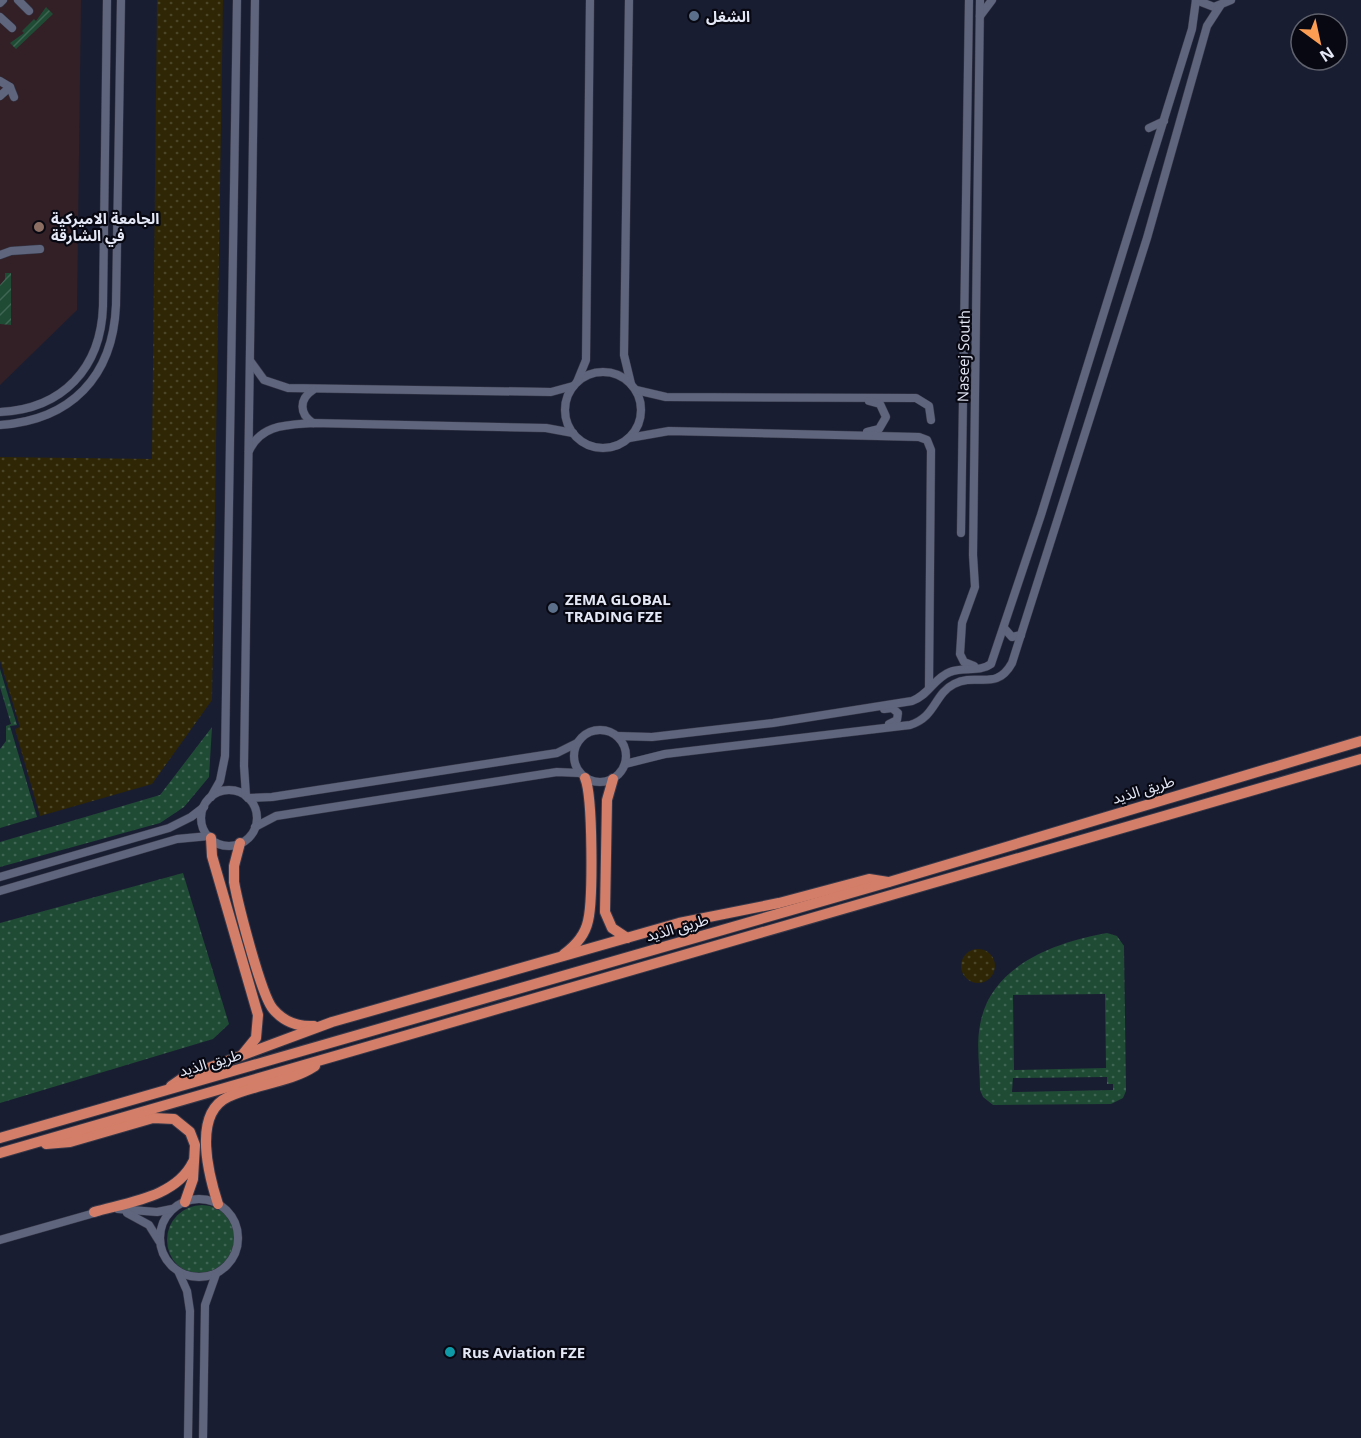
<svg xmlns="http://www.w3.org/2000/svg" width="1361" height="1438" font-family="'Open Sans','Noto Sans Arabic',sans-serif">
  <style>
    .education { fill: #322026 }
    .grass { fill: url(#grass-dots); fill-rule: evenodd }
    .sand { fill: url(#sand-dots) }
    .garden { fill: url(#garden-furrows) }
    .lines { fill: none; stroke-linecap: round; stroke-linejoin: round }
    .minor-casing { stroke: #363849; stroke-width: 9 }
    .highway-casing { stroke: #363849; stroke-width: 12 }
    .minor { stroke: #5f657c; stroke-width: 8 }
    .highway { stroke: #d37e68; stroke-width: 10 }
    .service-dot { fill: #5c6f8a; stroke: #070811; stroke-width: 2 }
    .education-dot { fill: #8d6e63; stroke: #070811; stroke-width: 2 }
    .culture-dot { fill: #0f9aa8; stroke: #070811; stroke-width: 2 }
    .labels { text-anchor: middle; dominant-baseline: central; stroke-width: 4.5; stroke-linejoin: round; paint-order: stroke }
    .poi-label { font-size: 15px; font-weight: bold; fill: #e4e8f6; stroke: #070811; text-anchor: start }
    .street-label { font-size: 15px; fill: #e4e8f6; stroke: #070811 }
  </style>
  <defs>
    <pattern id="grass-dots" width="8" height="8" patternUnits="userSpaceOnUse" patternTransform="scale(1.5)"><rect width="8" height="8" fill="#1f4b35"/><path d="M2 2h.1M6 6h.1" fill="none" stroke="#3f6553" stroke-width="1.8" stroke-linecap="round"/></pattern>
    <pattern id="sand-dots" width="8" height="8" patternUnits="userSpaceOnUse" patternTransform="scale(1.5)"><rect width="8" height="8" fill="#2e2604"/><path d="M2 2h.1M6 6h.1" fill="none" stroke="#4c4629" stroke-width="1.8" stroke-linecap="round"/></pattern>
    <pattern id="garden-furrows" width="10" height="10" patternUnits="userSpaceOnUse" patternTransform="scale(1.5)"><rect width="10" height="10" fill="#1f4b35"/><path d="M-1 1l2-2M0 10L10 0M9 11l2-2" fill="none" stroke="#3f6553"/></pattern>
  </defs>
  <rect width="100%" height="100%" fill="#191d31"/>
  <path class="education" d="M 0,0 L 81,0 L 77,310 L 0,385 Z"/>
  <g class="grass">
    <path d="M 0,669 L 17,725 L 10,726 L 37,817 L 0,828 L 0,749 L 6,741 L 6,726 L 11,724 L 0,687 Z"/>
    <path d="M 212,727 L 209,777 L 184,807 L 160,823 L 0,867 L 0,842 L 160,795 Z"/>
    <path d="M 183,873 L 229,1024 L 213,1039 L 0,1103 L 0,923 Z"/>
    <path d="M 1107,933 L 1117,936 L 1124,946 L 1126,1091 L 1123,1098 L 1111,1104 L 993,1105 L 983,1097 L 980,1090 C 980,1069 976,1045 980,1025 C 990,965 1056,942 1107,933 ZM 1105,994 L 1106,1068 L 1014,1070 L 1013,995 ZM 1107,1077 L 1107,1084 L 1113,1084 L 1113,1090 L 1012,1092 L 1013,1078 Z"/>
    <circle cx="202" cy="1240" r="35"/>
  </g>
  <g class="sand">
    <path d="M 157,0 L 223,0 L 212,700 L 152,784 L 40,816 L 15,729 L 20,727 L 0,660 L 0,457 L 152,459 Z"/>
    <circle cx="978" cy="966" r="17"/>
  </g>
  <g class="garden">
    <path d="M 46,7 L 53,14 L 16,49 L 10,43 L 24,33 L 22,31 L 34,19 L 36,21 Z"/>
    <path d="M 5,273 L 11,273 L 11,325 L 0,324 L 0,285 L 5,279 Z"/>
  </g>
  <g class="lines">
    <g class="minor-casing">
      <g id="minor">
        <path d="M 18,0 L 29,11"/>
        <path d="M 629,0 L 624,355 L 631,384"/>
        <path d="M 1196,0 L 1214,7 L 1231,0"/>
        <path d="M 0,3 L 3,0"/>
        <path d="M 980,16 L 992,0"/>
        <path d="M 0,17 L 12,28"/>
        <path d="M 0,81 L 10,87 L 14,97"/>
        <path d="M 0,96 L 10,87"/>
        <path d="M 1149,128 L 1164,121"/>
        <path d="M 0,255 L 11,251 L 40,249"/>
        <path d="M 251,362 L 264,380 L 288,388 L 551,392 L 573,386"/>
        <circle cx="603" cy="410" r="38"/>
        <path d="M 577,382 L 586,360 L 590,0"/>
        <path d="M 636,390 L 666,397 L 916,398 L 929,406 L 931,420"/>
        <path d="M 0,412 C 63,409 101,368 103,306 L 107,0"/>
        <path d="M 313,423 C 299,414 299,399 313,390"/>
        <path d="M 0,425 C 71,420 113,377 116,305 L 121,0"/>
        <path d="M 867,432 L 879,429 L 886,417 L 880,404 L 869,401"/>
        <path d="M 629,438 L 669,431 L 919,437 L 927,440 L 931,450 L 929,687"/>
        <path d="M 249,451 C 261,424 287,425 313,423 L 546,428 L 573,433"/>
        <path d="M 961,533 L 969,0"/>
        <path d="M 1004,628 L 1012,637 L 1021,635"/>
        <path d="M 974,666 L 964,662 L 960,654 L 962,623 L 975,587 L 973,555 L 980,0"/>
        <path d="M 884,709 L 892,708 L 898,713 L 897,720 L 889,724"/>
        <circle cx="600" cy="756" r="26"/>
        <path d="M 617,736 L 652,737 L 773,723 L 912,701 C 929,695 934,678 950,672 C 963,666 979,673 991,664 L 1041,515 L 1192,29 L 1196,0"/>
        <path d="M 625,764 L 665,754 L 910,725 C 936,717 934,694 954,684 C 977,672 996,692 1012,663 L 1147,238 L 1207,26 L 1220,6"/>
        <circle cx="229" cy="818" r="28"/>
        <path d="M 246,796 L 244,766 L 255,0"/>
        <path d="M 211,797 L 220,781 L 225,756 L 237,0"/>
        <path d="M 248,798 L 272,797 L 557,753 L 577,743"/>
        <path d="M 255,827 L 276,816 L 557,772 L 579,773"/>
        <path d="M 0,877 L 169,828 L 191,817 L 204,807"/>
        <path d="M 0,891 L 177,839 L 209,836"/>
        <circle cx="199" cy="1238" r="39"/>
        <path d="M 118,1209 L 157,1212 L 172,1209"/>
        <path d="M 127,1213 L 149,1225 L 159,1241"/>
        <path d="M 0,1240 L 98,1212"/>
        <path d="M 179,1273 L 187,1291 L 190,1311 L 188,1438"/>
        <path d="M 203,1438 L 205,1305 L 216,1274"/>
      </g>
    </g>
    <g class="highway-casing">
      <g id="highway">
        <path d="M 613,779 L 607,800 L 605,912 L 612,928 L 627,938"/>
        <path d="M 211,838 L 212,856 L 258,1015 L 256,1038 L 243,1054"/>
        <path d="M 240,843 L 234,866 L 234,882 C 238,904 261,995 273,1009 C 284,1022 298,1027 314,1026"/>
        <path d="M 564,954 C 575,946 585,935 588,921 C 593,901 593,796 585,778"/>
        <path d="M 171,1086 L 184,1077 L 332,1022 L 679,923 L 779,903 L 869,879 L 888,882"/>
        <path d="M 0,1138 L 889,882 L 1361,741"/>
        <path d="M 46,1144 L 70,1142 L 153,1118 L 174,1119 L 190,1132 L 195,1145 L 193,1179 L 185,1202"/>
        <path d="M 0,1153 L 1361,759"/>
        <path d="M 218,1204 C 209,1176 192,1114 228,1097 C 256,1084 289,1083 315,1066"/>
        <path d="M 94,1212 C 129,1202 176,1197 193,1162"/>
      </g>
    </g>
    <use href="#minor" class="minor"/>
    <use href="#highway" class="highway"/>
  </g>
  <g class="service-dot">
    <circle cx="694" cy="16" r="6"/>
    <circle cx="553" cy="608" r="6"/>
  </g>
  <circle class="education-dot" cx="39" cy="227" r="6"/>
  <circle class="culture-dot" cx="450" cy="1352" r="6"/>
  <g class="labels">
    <g class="poi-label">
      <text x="706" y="16">الشغل</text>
      <text x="51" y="218">الجامعة الاميركية<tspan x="51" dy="17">في الشارقة</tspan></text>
      <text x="565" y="599">ZEMA GLOBAL<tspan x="565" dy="17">TRADING FZE</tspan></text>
      <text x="462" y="1352">Rus Aviation FZE</text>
    </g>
    <g class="street-label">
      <text transform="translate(963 356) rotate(-89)">Naseej South</text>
      <text transform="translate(1143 789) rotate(-17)">طريق الذيد</text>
      <text transform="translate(677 927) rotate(-16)">طريق الذيد</text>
      <text transform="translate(210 1062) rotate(-16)">طريق الذيد</text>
    </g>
  </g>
  <g transform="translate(1319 42) rotate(147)"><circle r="28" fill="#070811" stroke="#5f626d" stroke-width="1.5"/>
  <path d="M0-4.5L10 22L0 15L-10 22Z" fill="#fc9d54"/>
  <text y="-9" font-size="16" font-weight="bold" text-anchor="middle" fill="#e4e8f6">N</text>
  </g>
</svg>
